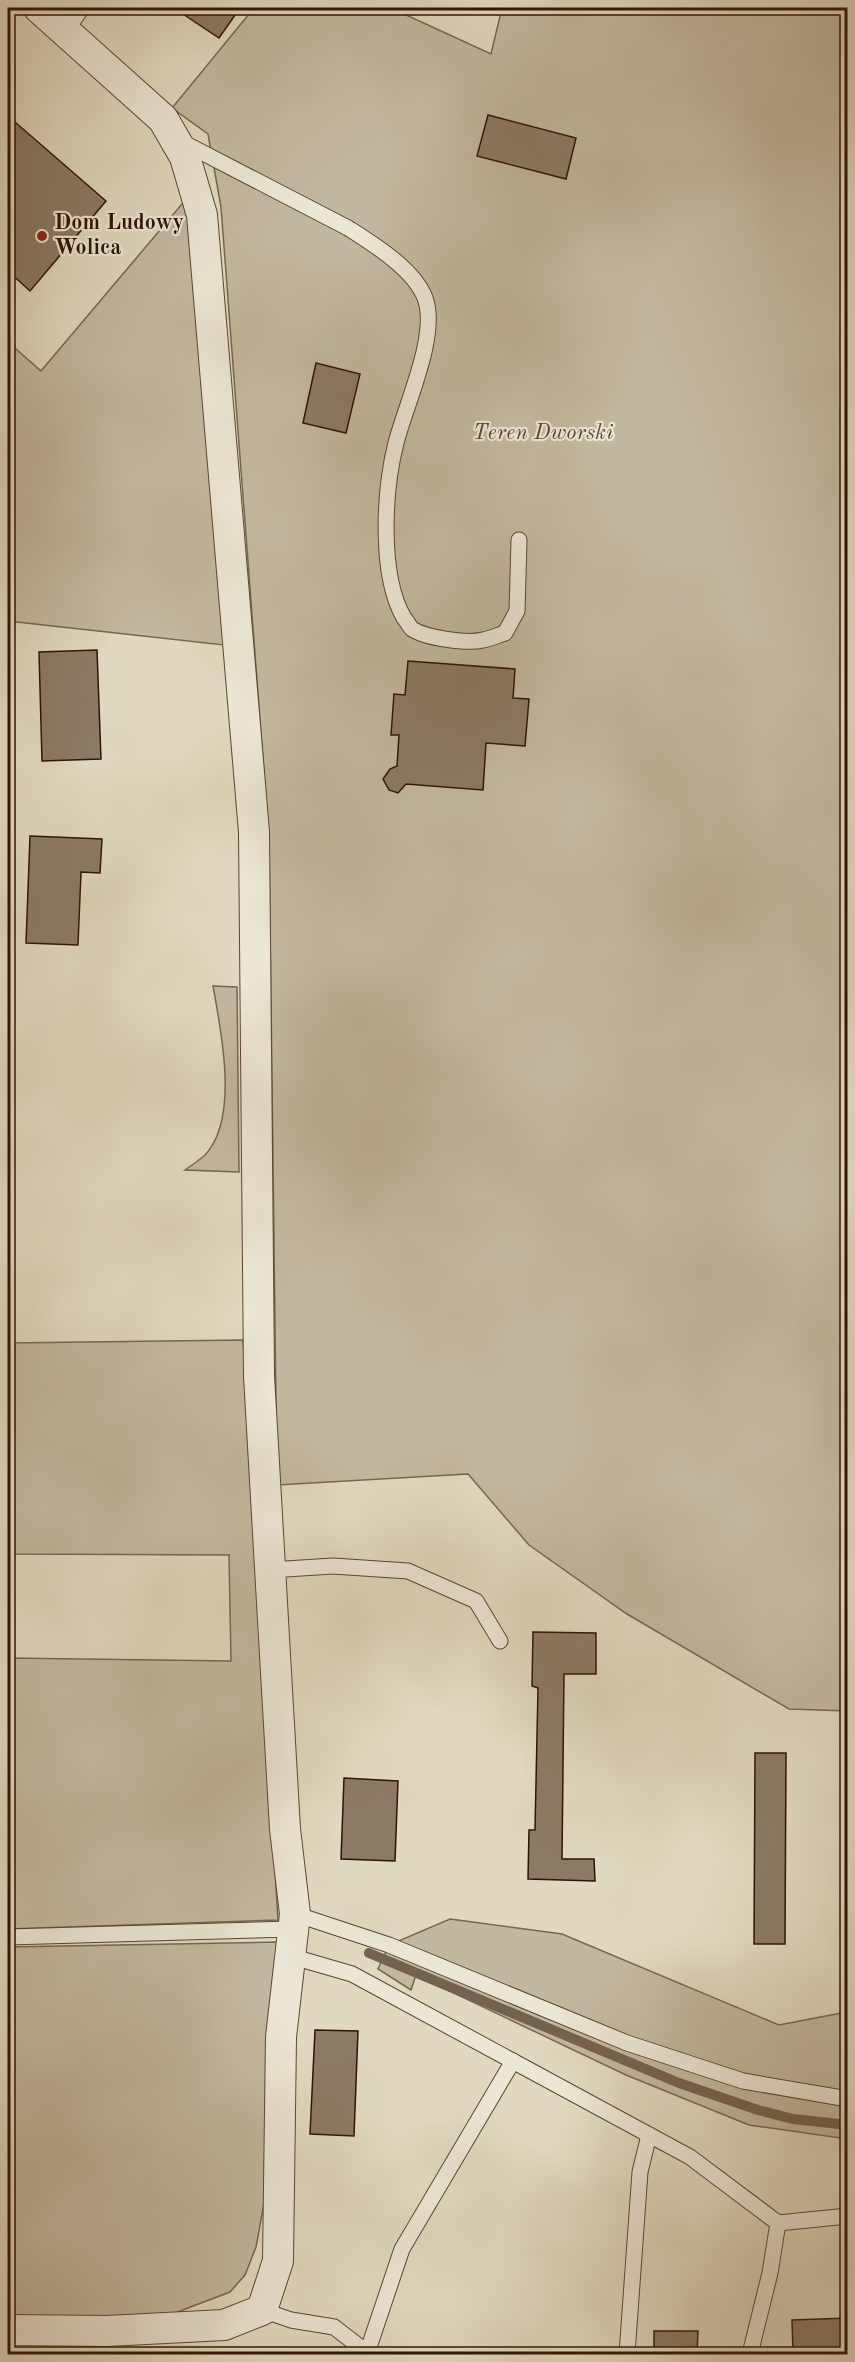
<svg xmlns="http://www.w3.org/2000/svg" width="855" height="2362" font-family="'Old Standard TT',serif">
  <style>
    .green { fill: #c2b89f; stroke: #786652; stroke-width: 1.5 }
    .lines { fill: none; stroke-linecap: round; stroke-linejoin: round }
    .stream { stroke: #75624e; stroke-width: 10 }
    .building { fill: #8b7a65; stroke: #2f1404; stroke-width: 1.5 }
    .lane-casing { stroke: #5b4533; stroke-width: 17 }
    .street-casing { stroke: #5b4533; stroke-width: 32 }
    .lane { stroke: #ebe6d5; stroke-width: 15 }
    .street { stroke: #ebe6d5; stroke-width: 30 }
    .poi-dot { fill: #8f2418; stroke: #ebe6d5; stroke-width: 2 }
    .labels { text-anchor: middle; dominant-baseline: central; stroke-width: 4.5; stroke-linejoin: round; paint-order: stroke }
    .poi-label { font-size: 22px; font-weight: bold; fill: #2f1404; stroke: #ebe6d5; text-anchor: start }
    .park-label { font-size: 22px; font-style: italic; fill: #5b4532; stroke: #ebe6d5 }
  </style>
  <rect width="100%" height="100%" fill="#e0d9bf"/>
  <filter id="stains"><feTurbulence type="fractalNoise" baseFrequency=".00333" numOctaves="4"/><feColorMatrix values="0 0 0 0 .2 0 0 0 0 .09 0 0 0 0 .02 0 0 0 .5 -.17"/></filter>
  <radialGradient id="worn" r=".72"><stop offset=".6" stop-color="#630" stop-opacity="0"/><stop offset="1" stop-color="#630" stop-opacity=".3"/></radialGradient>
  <g class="green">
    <path d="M 254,8 L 391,8 L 491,54 L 502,8 L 847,8 L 847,1711 L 789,1709 L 627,1614 L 529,1545 L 468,1474 L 277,1485 L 269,838 L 221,207 L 208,134 L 172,108 Z"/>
    <path d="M 187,198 L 224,645 L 8,621 L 8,342 L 41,371 Z"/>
    <path d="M 213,986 L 237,987 L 239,1172 L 185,1170 C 191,1166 198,1161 204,1156 C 240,1120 221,1031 213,986 Z"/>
    <path d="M 243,1340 L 278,1920 L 8,1929 L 8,1658 L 231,1661 L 229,1555 L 8,1554 L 8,1343 Z"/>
    <path d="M 450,1919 L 562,1934 L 779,2025 L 847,2012 L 847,2139 L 749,2125 L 626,2075 L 416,1975 L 411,1990 L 378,1969 L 389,1945 Z"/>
    <path d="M 279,1942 L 265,2198 L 256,2247 L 245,2275 L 230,2292 L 159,2319 L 8,2319 L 8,1947 Z"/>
  </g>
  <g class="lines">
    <path class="stream" d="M 369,1953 L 679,2083 L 758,2110 L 793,2119 L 848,2125"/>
  </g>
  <g class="building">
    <path d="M 174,8 L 240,8 L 219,38 Z"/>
    <path d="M 488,115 L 576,138 L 566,179 L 477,156 Z"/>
    <path d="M 8,116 L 106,201 L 30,291 L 8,271 Z"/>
    <path d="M 316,363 L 360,374 L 346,433 L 303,423 Z"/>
    <path d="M 97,650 L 101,759 L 42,761 L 39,652 Z"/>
    <path d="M 408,661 L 515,669 L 513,698 L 529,699 L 525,746 L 486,743 L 483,790 L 406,784 L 398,793 L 389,790 L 383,779 L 390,769 L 397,766 L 399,735 L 391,735 L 394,694 L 405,695 Z"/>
    <path d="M 30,836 L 102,839 L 100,873 L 81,872 L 78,945 L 26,943 Z"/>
    <path d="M 533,1632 L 596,1633 L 596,1674 L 564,1674 L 562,1859 L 594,1859 L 595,1881 L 528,1879 L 529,1830 L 535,1830 L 538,1688 L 532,1686 Z"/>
    <path d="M 755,1753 L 786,1753 L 785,1944 L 754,1944 Z"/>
    <path d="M 344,1778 L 398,1781 L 395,1861 L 341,1859 Z"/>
    <path d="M 315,2030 L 358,2031 L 354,2136 L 310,2134 Z"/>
    <path d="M 848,2318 L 848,2354 L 793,2354 L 792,2320 Z"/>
    <path d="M 654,2331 L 698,2331 L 697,2354 L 654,2354 Z"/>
  </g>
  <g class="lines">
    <g class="lane-casing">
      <g id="lane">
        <path d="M 66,31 L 82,8"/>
        <path d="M 182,142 L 348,228 C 373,244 414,269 425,298 C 439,335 405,406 396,443 C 384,490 379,575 404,618 C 407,621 409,626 412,629 C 426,638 467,644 483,640 C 490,639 498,635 505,633 L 517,611 L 519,540"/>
        <path d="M 270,1570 L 333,1566 L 408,1571 L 476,1601 L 500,1641"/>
        <path d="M 295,1914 L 389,1945 L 627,2043 L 743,2081 L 848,2099"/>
        <path d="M 8,1937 L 294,1929"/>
        <path d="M 290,1956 L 352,1974 L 690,2157 L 778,2223 L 770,2273 L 750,2354"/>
        <path d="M 778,2223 L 848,2216"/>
        <path d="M 262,2310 L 291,2320 L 334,2327 L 369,2354"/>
        <path d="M 367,2353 L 402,2249 L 513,2061"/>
        <path d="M 627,2354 L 640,2172 L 649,2135"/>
      </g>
    </g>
    <g class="street-casing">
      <path id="street" d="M 8,2330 L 107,2331 L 224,2325 L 262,2310 L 278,2261 L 281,2037 L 295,1914 L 285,1829 L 259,1376 L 254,832 L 202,215 L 185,157 L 163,119 L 39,8"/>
    </g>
    <use href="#lane" class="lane"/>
    <use href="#street" class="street"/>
  </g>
  <circle class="poi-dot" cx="42" cy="236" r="6"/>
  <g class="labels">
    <g class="poi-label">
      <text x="54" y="223">Dom Ludowy<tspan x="54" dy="25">Wolica</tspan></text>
    </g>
    <g class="park-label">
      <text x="543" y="433">Teren Dworski</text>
    </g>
  </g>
  <rect width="855" height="2362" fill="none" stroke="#e0d9bf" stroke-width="30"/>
  <rect x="9" y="9" width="837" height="2344" fill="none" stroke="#2f1404" stroke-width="3"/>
  <rect x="15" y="15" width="825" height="2332" fill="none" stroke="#2f1404" stroke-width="1.5"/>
  <rect width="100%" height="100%" filter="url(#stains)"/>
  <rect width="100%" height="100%" fill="url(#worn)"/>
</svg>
